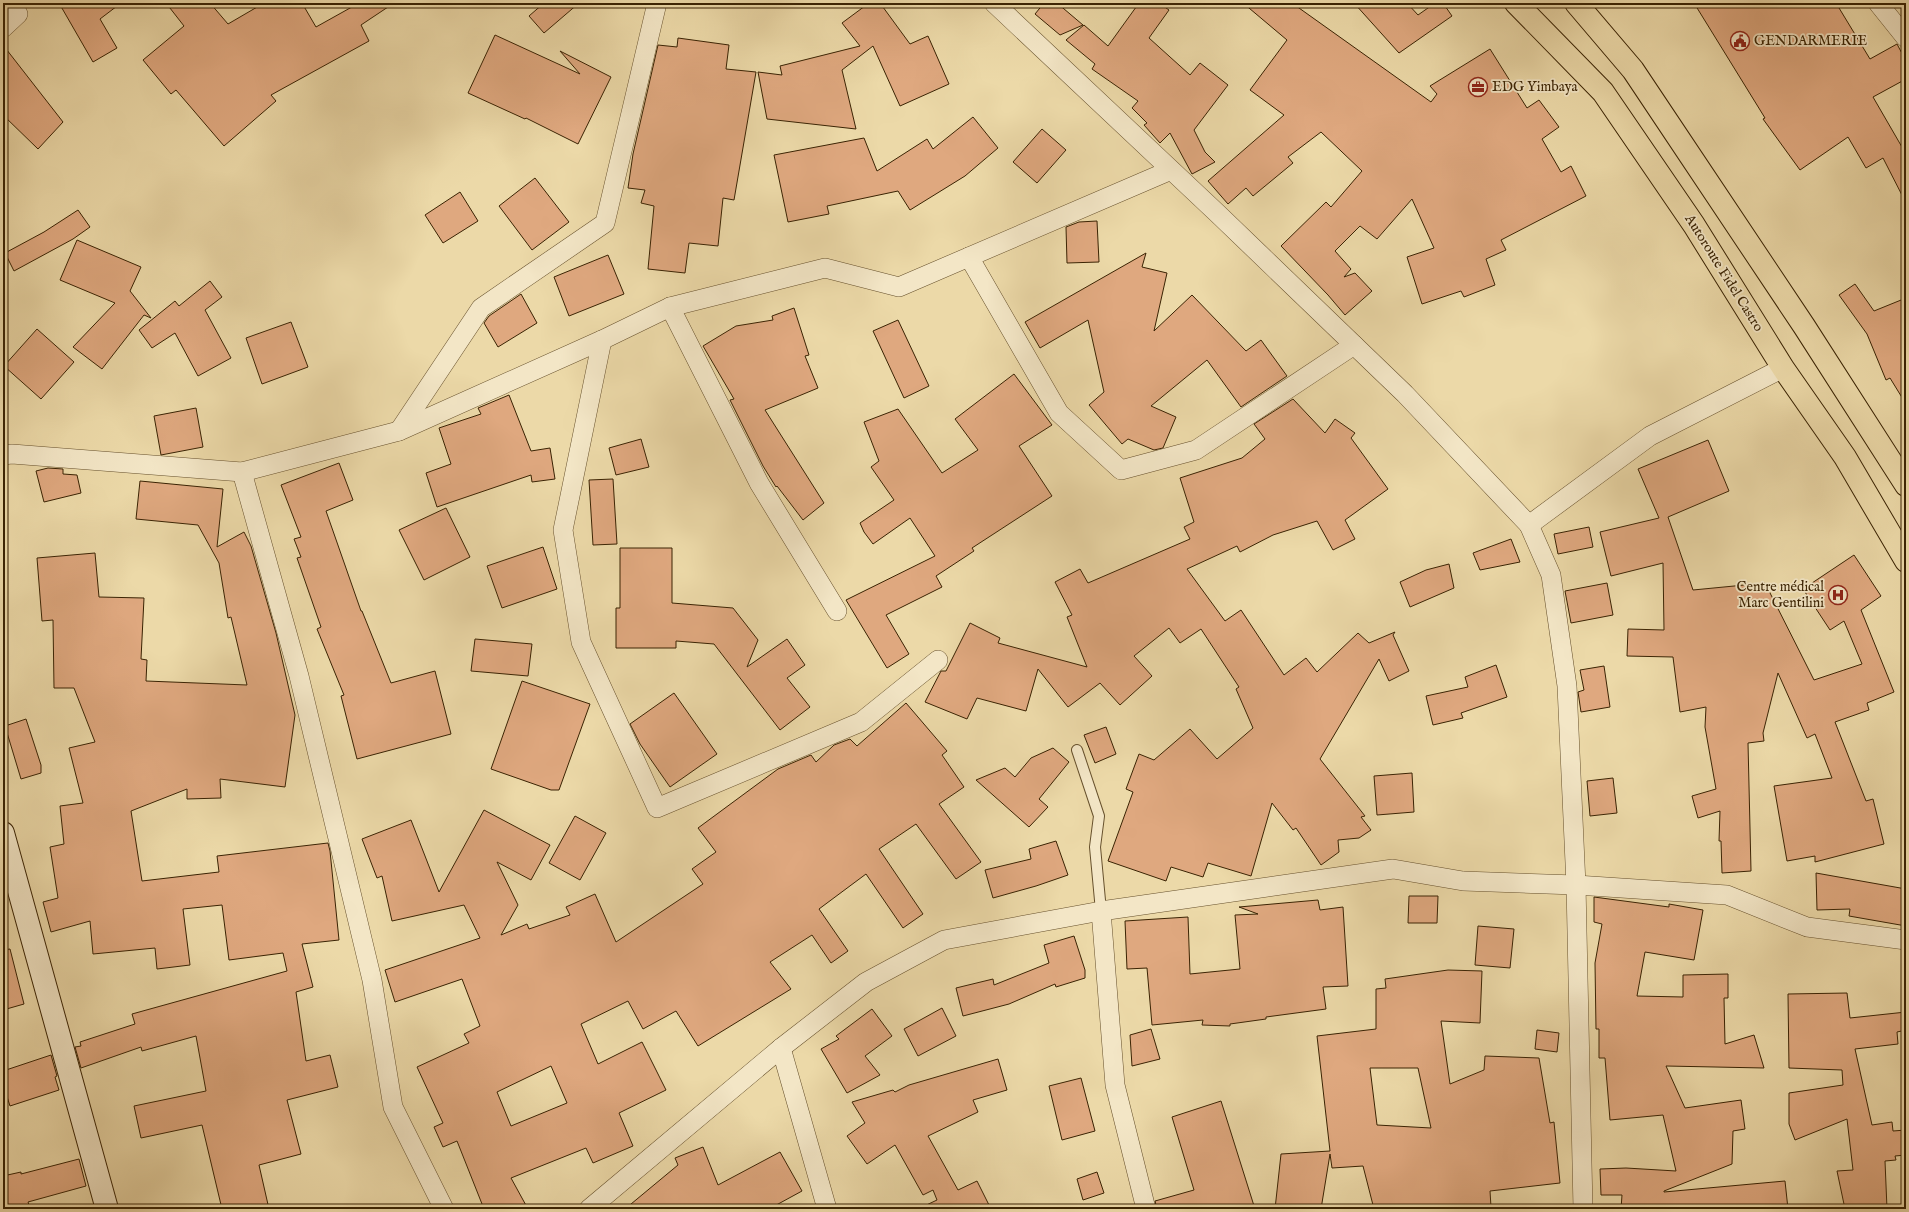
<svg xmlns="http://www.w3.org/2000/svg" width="1909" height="1212" font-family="'IM FELL English',serif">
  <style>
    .building { fill: #dfa87f; stroke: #3a2303; fill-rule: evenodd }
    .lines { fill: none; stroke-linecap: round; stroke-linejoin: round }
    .lane-casing { stroke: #66502c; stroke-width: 12 }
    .street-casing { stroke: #66502c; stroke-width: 20 }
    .secondary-casing { stroke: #3a2303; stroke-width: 24 }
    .highway-casing { stroke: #3a2303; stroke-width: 24 }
    .lane { stroke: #f3e6c6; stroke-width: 10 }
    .street { stroke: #f3e6c6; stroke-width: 19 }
    .secondary { stroke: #f3e6c6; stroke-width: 22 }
    .highway { stroke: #ecd9a8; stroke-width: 22 }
    .labels { text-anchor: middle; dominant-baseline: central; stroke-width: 3.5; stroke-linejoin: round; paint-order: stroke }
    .poi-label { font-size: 14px; fill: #3a2303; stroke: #f3e6c6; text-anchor: start }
    .street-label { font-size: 14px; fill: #3a2303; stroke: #f3e6c6 }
  </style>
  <rect width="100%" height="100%" fill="#ecd9a8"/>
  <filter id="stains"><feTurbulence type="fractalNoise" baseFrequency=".005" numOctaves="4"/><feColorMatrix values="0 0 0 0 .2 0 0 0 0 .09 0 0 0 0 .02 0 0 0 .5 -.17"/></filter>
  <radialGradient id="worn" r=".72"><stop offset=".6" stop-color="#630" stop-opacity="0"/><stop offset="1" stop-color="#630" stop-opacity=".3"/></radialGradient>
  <g class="building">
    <path d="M 59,3 L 121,3 L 100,19 L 117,48 L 93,62 Z"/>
    <path d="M 166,3 L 210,3 L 228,24 L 264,3 L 302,3 L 316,27 L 359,3 L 394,3 L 361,25 L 369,41 L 271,95 L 276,101 L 224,146 L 176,90 L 171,94 L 143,60 L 184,26 Z"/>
    <path d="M 544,3 L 579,3 L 544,33 L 529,16 Z"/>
    <path d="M 869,3 L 880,3 L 910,44 L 928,36 L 949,84 L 900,106 L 873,46 L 842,70 L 856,129 L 767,119 L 758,72 L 782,75 L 780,66 L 860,46 L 842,23 Z"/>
    <path d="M 1044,3 L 1057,3 L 1083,25 L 1060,35 L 1035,14 Z"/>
    <path d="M 1139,3 L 1159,3 L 1169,10 L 1149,38 L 1190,75 L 1200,63 L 1228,85 L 1194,130 L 1205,152 L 1215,162 L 1192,174 L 1170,133 L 1160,143 L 1144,125 L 1147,123 L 1132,108 L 1138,101 L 1092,69 L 1095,64 L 1066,40 L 1084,25 L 1108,46 Z"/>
    <path d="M 1243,3 L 1292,3 L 1431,102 L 1437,94 L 1430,86 L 1490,49 L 1527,108 L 1539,100 L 1559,127 L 1542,139 L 1561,172 L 1571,166 L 1586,196 L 1501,240 L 1506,250 L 1486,259 L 1495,285 L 1464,297 L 1461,291 L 1422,304 L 1407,257 L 1434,248 L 1412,199 L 1377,239 L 1360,226 L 1335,251 L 1351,269 L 1344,277 L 1355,273 L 1372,291 L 1345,315 L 1328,295 L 1281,246 L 1326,202 L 1331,207 L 1362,171 L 1321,132 L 1288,157 L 1293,163 L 1253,196 L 1246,188 L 1228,204 L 1208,181 L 1284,115 L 1250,90 L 1287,40 Z"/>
    <path d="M 1354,3 L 1407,3 L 1418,15 L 1435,3 L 1443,3 L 1452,16 L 1399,53 Z"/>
    <path d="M 1694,3 L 1836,3 L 1870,59 L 1897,44 L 1906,61 L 1906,79 L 1873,97 L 1906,154 L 1906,203 L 1883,158 L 1866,168 L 1848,137 L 1800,170 L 1763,119 L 1765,118 Z"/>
    <path d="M 495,35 L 580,74 L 560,51 L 611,77 L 578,144 L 526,118 L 525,119 L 468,93 Z"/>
    <path d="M 678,38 L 729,45 L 726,69 L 756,72 L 734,200 L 723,198 L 718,246 L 689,243 L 685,273 L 648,269 L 654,206 L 641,203 L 645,190 L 628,188 L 633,154 L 658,45 L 677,47 Z"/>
    <path d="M 3,45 L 63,122 L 38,149 L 3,115 Z"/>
    <path d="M 973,117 L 998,148 L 965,176 L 910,210 L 898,191 L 827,206 L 829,214 L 788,222 L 774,155 L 864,138 L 877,171 L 927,139 L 933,149 Z"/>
    <path d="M 1042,129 L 1066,150 L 1037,183 L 1013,162 Z"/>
    <path d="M 535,178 L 569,222 L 532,250 L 499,206 Z"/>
    <path d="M 460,192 L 478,221 L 443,243 L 425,215 Z"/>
    <path d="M 78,210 L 90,227 L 73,239 L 14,271 L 5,253 L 44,232 Z"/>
    <path d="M 1097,221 L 1099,262 L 1067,263 L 1066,227 L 1079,222 Z"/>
    <path d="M 77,240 L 141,267 L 130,291 L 151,318 L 144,315 L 102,369 L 73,347 L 115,303 L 60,280 Z"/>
    <path d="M 1146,253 L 1142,267 L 1167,273 L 1154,331 L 1192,295 L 1246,351 L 1261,340 L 1287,376 L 1241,407 L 1207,360 L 1151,406 L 1176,417 L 1163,448 L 1154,450 L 1128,439 L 1122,444 L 1089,405 L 1104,392 L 1088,320 L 1040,348 L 1025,322 Z"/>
    <path d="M 608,255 L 624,294 L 569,316 L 554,277 Z"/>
    <path d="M 210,281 L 222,297 L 205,310 L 231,358 L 198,376 L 175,333 L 152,348 L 139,330 L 175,301 L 179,306 Z"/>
    <path d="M 1855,284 L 1874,311 L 1906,298 L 1906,404 L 1890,378 L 1886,380 L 1867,334 L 1839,295 Z"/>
    <path d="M 521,294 L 537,323 L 498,347 L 484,323 L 489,316 Z"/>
    <path d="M 794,308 L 809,355 L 805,356 L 818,388 L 765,410 L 824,503 L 803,520 L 777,486 L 776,487 L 763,466 L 730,400 L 734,399 L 703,346 L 736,326 L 773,320 L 772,316 Z"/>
    <path d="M 898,320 L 929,386 L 904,398 L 873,331 Z"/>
    <path d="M 291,322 L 308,367 L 262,384 L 246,338 Z"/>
    <path d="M 37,329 L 74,362 L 41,399 L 4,366 Z"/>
    <path d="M 1014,374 L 1052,425 L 1019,446 L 1052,496 L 972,548 L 974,551 L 936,576 L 942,587 L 886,615 L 909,654 L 887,668 L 846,600 L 935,556 L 910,518 L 873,544 L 864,532 L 860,523 L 894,500 L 871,467 L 879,461 L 864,422 L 898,409 L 942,473 L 978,450 L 955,419 Z"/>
    <path d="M 509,395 L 531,451 L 550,448 L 555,479 L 532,482 L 531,475 L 437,507 L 426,473 L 451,464 L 439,428 L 481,414 L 478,408 Z"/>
    <path d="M 1293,399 L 1325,433 L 1335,419 L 1355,433 L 1351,438 L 1388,489 L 1345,520 L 1355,539 L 1333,550 L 1317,521 L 1273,535 L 1240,552 L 1237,546 L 1187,569 L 1225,621 L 1241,610 L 1284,675 L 1306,658 L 1317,672 L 1358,633 L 1369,643 L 1395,632 L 1393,635 L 1409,671 L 1389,681 L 1379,659 L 1320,759 L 1365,816 L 1361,817 L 1371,830 L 1359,838 L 1338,840 L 1339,852 L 1321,865 L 1296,828 L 1293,830 L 1272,803 L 1251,876 L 1208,863 L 1203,877 L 1171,867 L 1166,881 L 1108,861 L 1133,792 L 1126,789 L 1139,754 L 1154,760 L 1190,729 L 1217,759 L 1253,728 L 1236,689 L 1239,687 L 1201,629 L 1180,643 L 1169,628 L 1134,656 L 1152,676 L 1120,705 L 1100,683 L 1068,707 L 1038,669 L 1026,711 L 977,698 L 967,719 L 925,702 L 941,671 L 946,671 L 970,623 L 1000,638 L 998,643 L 1087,667 L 1067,617 L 1072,615 L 1055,582 L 1080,569 L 1088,583 L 1190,539 L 1184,527 L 1194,522 L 1180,478 L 1242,458 L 1265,439 L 1254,424 Z"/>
    <path d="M 196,408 L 203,447 L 161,455 L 154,416 Z"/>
    <path d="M 641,439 L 649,467 L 616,475 L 609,448 Z"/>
    <path d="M 1708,440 L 1729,491 L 1668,517 L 1693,590 L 1765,583 L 1814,680 L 1862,664 L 1844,621 L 1830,630 L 1803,589 L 1854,555 L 1881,596 L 1861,610 L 1894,692 L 1867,703 L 1869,710 L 1835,722 L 1866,801 L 1873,799 L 1884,844 L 1815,862 L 1815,856 L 1787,861 L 1774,786 L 1832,778 L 1815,734 L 1807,738 L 1778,673 L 1763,733 L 1764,741 L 1748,743 L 1751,871 L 1722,873 L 1721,841 L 1719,841 L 1720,811 L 1698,818 L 1692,796 L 1716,789 L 1705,727 L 1706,707 L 1680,712 L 1673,657 L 1627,656 L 1628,629 L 1664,630 L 1663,563 L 1611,576 L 1600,532 L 1659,518 L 1638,469 Z"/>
    <path d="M 339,463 L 353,500 L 326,511 L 361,611 L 362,611 L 391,683 L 435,671 L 451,734 L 357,759 L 341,696 L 344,695 L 317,629 L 321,627 L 297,558 L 301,557 L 294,539 L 301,537 L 281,485 Z"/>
    <path d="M 48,468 L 63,469 L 63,474 L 77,475 L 81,493 L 44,502 L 36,471 Z"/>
    <path d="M 613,479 L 617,544 L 593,545 L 589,480 Z"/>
    <path d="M 140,481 L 223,489 L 217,547 L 244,532 L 251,546 L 276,633 L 295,715 L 285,787 L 220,779 L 221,798 L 187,799 L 187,789 L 131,811 L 142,881 L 219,872 L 217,856 L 328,843 L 330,851 L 339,940 L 302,944 L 313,987 L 296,992 L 306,1061 L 330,1055 L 338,1087 L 287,1100 L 301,1154 L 259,1165 L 269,1209 L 222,1209 L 202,1125 L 141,1138 L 134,1106 L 206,1091 L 196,1036 L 142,1051 L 141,1047 L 81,1068 L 75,1047 L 81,1046 L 80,1042 L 135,1024 L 132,1014 L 287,971 L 283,953 L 229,960 L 222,905 L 183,909 L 190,965 L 157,969 L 155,948 L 93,954 L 90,921 L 51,932 L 43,902 L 58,898 L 50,847 L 64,844 L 60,806 L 83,803 L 69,748 L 95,742 L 74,688 L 54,688 L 53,620 L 42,621 L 37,558 L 95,553 L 99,597 L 144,598 L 141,659 L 147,660 L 146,681 L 247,685 L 231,617 L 228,618 L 219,563 L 198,525 L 136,519 Z"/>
    <path d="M 446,508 L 470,557 L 424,580 L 399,530 Z"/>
    <path d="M 1589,527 L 1593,547 L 1558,554 L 1554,534 Z"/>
    <path d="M 1511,539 L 1520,562 L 1480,570 L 1473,553 Z"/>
    <path d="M 543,547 L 557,589 L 502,608 L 487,566 Z"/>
    <path d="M 620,548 L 672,548 L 672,603 L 733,608 L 758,640 L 747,667 L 787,639 L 805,665 L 787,678 L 810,707 L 780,730 L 714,644 L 676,641 L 676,648 L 616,648 L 616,608 L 620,608 Z"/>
    <path d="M 1449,564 L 1454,588 L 1410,607 L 1400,582 L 1426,570 Z"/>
    <path d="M 1607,583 L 1613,615 L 1571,623 L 1565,591 Z"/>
    <path d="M 475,639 L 532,644 L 528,676 L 471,671 Z"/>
    <path d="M 1496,665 L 1507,697 L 1461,713 L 1463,718 L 1433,725 L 1426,696 L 1468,687 L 1465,677 Z"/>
    <path d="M 1604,666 L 1610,707 L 1581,712 L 1578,692 L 1584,690 L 1580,670 Z"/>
    <path d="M 522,681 L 590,704 L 559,790 L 551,790 L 491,769 Z"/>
    <path d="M 674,693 L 717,754 L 670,787 L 640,744 L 630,724 Z"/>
    <path d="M 906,703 L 947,751 L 942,755 L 964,787 L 939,804 L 981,862 L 956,879 L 916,824 L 879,849 L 923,914 L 903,928 L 866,874 L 819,909 L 848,951 L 831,963 L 812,935 L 770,962 L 791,989 L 698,1046 L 676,1011 L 643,1029 L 628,1001 L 581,1024 L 598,1064 L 642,1042 L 666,1090 L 619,1113 L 633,1146 L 593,1163 L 586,1148 L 511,1178 L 528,1209 L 484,1209 L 457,1141 L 443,1147 L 434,1127 L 443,1123 L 417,1067 L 469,1043 L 464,1034 L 480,1026 L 462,979 L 395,1002 L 385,970 L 480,938 L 464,905 L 392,921 L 382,876 L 377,878 L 362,839 L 411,820 L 439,892 L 484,810 L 550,845 L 531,880 L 497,862 L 518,905 L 501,935 L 527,924 L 529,929 L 570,915 L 566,907 L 595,894 L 616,942 L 703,884 L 692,869 L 716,852 L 698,828 L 778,769 L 811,755 L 816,762 L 834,745 L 850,739 L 857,746 ZM 551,1066 L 567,1103 L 511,1126 L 497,1092 Z"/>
    <path d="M 26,719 L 41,765 L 41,773 L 21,779 L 5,726 Z"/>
    <path d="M 1106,727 L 1116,754 L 1095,763 L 1084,735 Z"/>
    <path d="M 1053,748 L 1069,762 L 1039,799 L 1048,807 L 1029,827 L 976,780 L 1005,768 L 1015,777 L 1031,758 Z"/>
    <path d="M 1412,773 L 1414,812 L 1377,815 L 1374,776 Z"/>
    <path d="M 1613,778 L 1617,813 L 1590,816 L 1587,781 Z"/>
    <path d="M 575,816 L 606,833 L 580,880 L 549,863 Z"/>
    <path d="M 1056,841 L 1068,875 L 1036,886 L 993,898 L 985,870 L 1031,859 L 1029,849 Z"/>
    <path d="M 1816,873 L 1906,889 L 1906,926 L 1849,916 L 1850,909 L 1817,910 Z"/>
    <path d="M 1409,896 L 1438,896 L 1437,923 L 1408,923 Z"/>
    <path d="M 1594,897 L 1669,907 L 1669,904 L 1703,910 L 1694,960 L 1645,952 L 1637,996 L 1683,997 L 1683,975 L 1728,974 L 1728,998 L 1724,998 L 1725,1044 L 1754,1035 L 1764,1068 L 1666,1066 L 1685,1108 L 1741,1100 L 1745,1129 L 1733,1131 L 1732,1164 L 1664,1191 L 1664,1192 L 1785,1181 L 1788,1209 L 1621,1209 L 1622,1195 L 1601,1195 L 1600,1169 L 1626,1168 L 1676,1171 L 1663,1115 L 1610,1120 L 1605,1058 L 1599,1058 L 1599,1029 L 1596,1029 L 1595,963 L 1602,924 L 1594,922 Z"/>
    <path d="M 1318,900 L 1320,910 L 1343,907 L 1348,986 L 1323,987 L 1326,1009 L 1266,1017 L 1266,1019 L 1230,1024 L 1230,1026 L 1202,1025 L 1203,1020 L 1152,1025 L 1147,968 L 1127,969 L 1125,921 L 1188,917 L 1190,974 L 1240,969 L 1235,915 L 1258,914 L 1239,907 Z"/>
    <path d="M 1478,926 L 1514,929 L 1510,968 L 1475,965 Z"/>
    <path d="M 1074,936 L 1085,970 L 1085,978 L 1056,987 L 1055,984 L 1009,1004 L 963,1016 L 956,988 L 993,979 L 994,985 L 1049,963 L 1044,945 Z"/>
    <path d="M 10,949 L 24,1004 L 3,1010 L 3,950 Z"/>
    <path d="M 1448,970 L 1482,971 L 1480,1023 L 1441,1021 L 1450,1084 L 1484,1070 L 1485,1056 L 1539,1058 L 1550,1123 L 1554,1122 L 1560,1183 L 1490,1191 L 1491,1207 L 1459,1209 L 1374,1209 L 1363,1166 L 1332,1168 L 1330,1154 L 1321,1209 L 1275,1209 L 1281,1154 L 1330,1151 L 1317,1036 L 1376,1029 L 1376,989 L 1386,988 L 1385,979 ZM 1370,1068 L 1418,1068 L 1431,1128 L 1377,1125 Z"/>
    <path d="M 1847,993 L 1850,1018 L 1906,1012 L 1906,1030 L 1897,1032 L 1898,1044 L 1855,1049 L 1872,1125 L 1892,1122 L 1893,1131 L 1906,1130 L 1906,1155 L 1895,1156 L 1896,1160 L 1885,1161 L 1887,1209 L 1845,1209 L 1837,1171 L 1853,1170 L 1847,1119 L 1795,1140 L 1789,1124 L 1789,1093 L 1843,1085 L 1842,1070 L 1789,1068 L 1788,994 Z"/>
    <path d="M 942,1008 L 956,1036 L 918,1056 L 904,1029 Z"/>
    <path d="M 872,1009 L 892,1036 L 865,1056 L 880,1075 L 847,1093 L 821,1049 L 839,1039 L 836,1036 Z"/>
    <path d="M 1151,1029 L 1160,1059 L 1132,1066 L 1130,1035 Z"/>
    <path d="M 1537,1030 L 1559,1033 L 1557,1052 L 1535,1049 Z"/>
    <path d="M 51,1055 L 57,1076 L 55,1077 L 59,1090 L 10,1106 L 3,1084 L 3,1071 Z"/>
    <path d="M 998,1059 L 1007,1090 L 973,1100 L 978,1112 L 928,1136 L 958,1190 L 977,1181 L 991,1209 L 918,1209 L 937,1200 L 933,1190 L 923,1195 L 895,1145 L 867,1164 L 847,1136 L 865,1123 L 852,1102 L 893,1090 L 895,1092 L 909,1085 Z"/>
    <path d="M 1081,1078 L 1095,1131 L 1062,1140 L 1049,1086 Z"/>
    <path d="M 1221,1101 L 1255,1209 L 1157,1209 L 1155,1201 L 1194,1190 L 1172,1117 Z"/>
    <path d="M 703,1147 L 718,1185 L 780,1152 L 802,1191 L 769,1209 L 625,1209 L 678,1165 L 675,1158 Z"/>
    <path d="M 79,1159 L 86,1186 L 28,1202 L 29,1205 L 15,1209 L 3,1209 L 3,1176 L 21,1172 L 21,1174 Z"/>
    <path d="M 1097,1172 L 1104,1193 L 1083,1200 L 1077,1179 Z"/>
  </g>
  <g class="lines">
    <g class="lane-casing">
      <path id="lane" d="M 1077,750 L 1099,816 L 1095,847 L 1101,911"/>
    </g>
    <g class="street-casing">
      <g id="street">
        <path d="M 994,3 L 1217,213 L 1405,394 L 1529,525 L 1551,575 L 1567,686 L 1576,885 L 1583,1209"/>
        <path d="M 1878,3 L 1906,38"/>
        <path d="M 3,28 L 18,14 L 12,3"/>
        <path d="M 969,257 L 1059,413 L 1121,470 L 1196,450 L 1354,345"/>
        <path d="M 670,307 L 759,483 L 837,611"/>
        <path d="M 602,340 L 563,530 L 581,642 L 657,808 L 861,722 L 938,660"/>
        <path d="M 399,431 L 481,308 L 605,223 L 657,3"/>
        <path d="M 3,455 L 12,454 L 242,472 L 399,431 L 602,340 L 670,307 L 825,268 L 899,287 L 1171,170"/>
        <path d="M 242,472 L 299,676 L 372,980 L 393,1107 L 444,1209"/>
        <path d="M 1529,525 L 1650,436 L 1783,368"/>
        <path d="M 1101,911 L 1115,1085 L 1146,1209"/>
        <path d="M 781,1048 L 827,1209"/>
        <path d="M 589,1209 L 781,1048 L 866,982 L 944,940 L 1101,911 L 1393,869 L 1463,881 L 1576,885 L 1727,895 L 1807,927 L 1906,940"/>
      </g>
    </g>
    <g class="secondary-casing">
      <path id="secondary" d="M 3,833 L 107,1209"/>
    </g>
    <g class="highway-casing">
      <g id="highway">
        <path d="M 1516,3 L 1603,92 L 1694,225 L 1783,368 L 1845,457 L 1906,561"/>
        <path d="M 1576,3 L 1633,70 L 1804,326 L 1906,485"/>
      </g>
    </g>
    <use href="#lane" class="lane"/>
    <use href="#street" class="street"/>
    <use href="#secondary" class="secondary"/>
    <use href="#highway" class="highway"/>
  </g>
  <defs>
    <g id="civic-ring" transform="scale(1)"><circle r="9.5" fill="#f3e6c6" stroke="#8f2418" stroke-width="1.5"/><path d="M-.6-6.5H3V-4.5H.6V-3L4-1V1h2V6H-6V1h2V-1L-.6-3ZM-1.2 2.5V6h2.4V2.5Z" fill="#8f2418"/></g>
    <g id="office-ring" transform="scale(1)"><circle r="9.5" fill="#f3e6c6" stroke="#8f2418" stroke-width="1.5"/><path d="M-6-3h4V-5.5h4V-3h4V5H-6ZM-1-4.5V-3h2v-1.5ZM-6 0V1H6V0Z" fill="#8f2418"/></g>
    <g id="hospital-ring" transform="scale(1)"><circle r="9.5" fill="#f3e6c6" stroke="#8f2418" stroke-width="1.5"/><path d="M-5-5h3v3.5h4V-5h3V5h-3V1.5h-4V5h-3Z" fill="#8f2418"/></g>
  </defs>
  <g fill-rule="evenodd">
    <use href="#civic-ring" x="1740" y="41"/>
    <use href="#office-ring" x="1478" y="87"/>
    <use href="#hospital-ring" x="1838" y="595"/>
  </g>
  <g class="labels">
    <g class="poi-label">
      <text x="1754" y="41">GENDARMERIE</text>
      <text x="1492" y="87">EDG Yimbaya</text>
      <text x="1824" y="587" text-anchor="end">Centre médical<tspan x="1824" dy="16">Marc Gentilini</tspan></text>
    </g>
    <g class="street-label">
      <text transform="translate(1724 273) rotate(58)">Autoroute Fidel Castro</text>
    </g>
  </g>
  <rect width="1909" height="1212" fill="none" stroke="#ecd9a8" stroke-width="16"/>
  <rect x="4" y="4" width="1901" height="1204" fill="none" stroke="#3a2303" stroke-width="2"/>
  <rect x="8" y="8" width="1893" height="1196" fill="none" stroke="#3a2303"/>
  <rect width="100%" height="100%" filter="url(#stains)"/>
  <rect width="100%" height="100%" fill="url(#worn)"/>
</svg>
